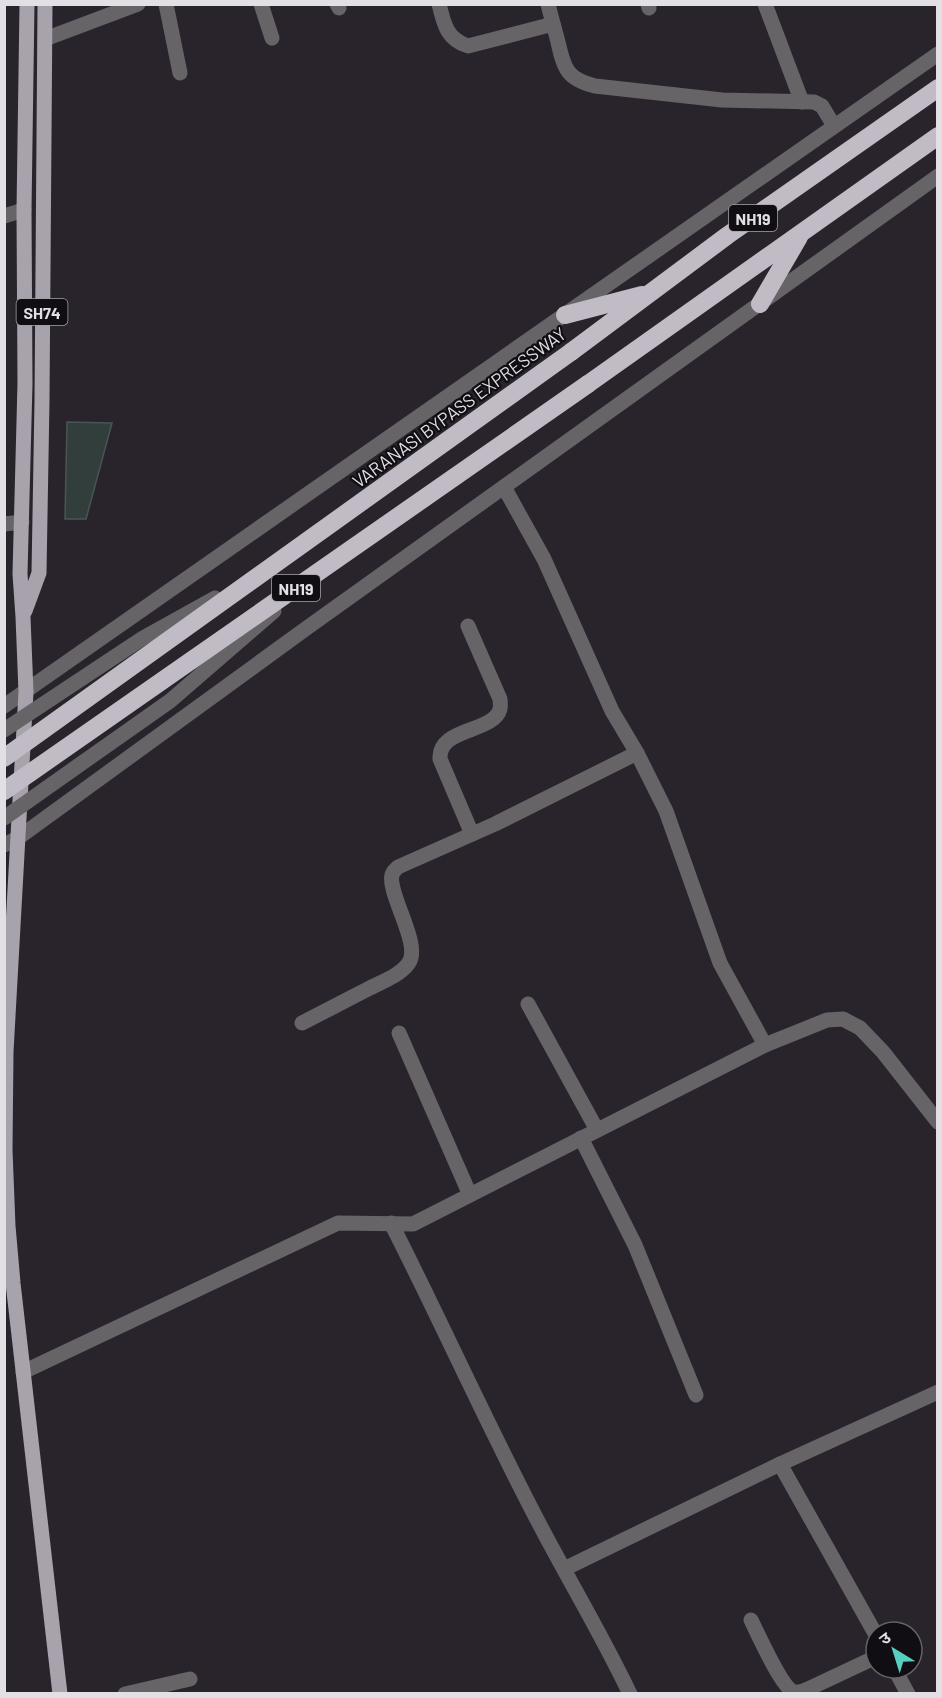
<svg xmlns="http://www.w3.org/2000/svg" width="942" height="1698" font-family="Barlow,'Noto Sans Devanagari',sans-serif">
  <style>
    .building { fill: #323e3c; stroke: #495554; stroke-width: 1.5 }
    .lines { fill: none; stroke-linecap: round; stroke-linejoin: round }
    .minor { stroke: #676468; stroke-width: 15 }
    .major { stroke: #a7a2ab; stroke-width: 15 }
    .highway { stroke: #c1bbc5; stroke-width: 18 }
    .minor-bridge { stroke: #676468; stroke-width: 15 }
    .highway-bridge { stroke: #c1bbc5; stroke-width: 18 }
    .labels { text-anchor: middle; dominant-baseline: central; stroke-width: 4.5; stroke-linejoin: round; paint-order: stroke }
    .shield { fill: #100e12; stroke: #a4a1a6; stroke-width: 1.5 }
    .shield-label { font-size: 16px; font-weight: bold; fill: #e3e0e5 }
    .street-label { font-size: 18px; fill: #e3e0e5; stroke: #100e12 }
  </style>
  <rect width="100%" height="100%" fill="#29242c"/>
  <path class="building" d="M 67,422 L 112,423 L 86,519 L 65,519 Z"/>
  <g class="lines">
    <g class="minor">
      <path d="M 166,4 L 180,73"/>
      <path d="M 261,4 L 272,38"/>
      <path d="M 337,4 L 339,8"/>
      <path d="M 439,4 C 444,25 447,39 468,46 L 553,24"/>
      <path d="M 548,4 C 551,17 555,30 558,42 C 564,69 567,79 595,86 L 722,100 L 814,102 L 822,106 L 834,126"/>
      <path d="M 648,4 L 649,8"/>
      <path d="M 765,4 L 802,102"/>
      <path d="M 45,39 L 138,4"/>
      <path d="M 4,216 L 24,210"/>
      <path d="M 504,487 L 544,559 L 612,711 L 637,753 L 666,811 L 720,963 L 765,1045"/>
      <path d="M 4,524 L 22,522"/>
      <path d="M 468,626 L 500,699 C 500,701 501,707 500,709 C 494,733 438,727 440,759 L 472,834"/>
      <path d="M 4,706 L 938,54"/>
      <path d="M 4,845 L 18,838 L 304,630 L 938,176"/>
      <path d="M 528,1004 L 597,1130"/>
      <path d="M 302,1023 C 324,1012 346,1000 368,989 C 381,982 399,976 408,964 C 423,946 387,894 392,875 C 393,871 395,870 398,867 L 495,824 L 637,753"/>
      <path d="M 399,1033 L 470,1195"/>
      <path d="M 581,1138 L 635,1245 L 696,1395"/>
      <path d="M 391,1223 C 443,1325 489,1429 542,1529 C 571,1584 603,1637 630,1694"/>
      <path d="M 23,1372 L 338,1223 L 413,1224 L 765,1045 L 827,1020 L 843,1019 L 860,1028 L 883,1052 L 938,1122"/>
      <path d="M 780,1464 L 876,1635"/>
      <path d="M 564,1569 L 780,1464 L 938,1392"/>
      <path d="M 751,1620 C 758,1634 782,1688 794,1692 C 799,1693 804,1691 808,1689 L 876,1657"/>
      <path d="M 894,1668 L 908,1694"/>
      <path d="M 125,1694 L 190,1679"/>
    </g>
    <g class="major">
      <path d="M 27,4 L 24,210 L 25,383 L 20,574 L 23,617 L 26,692 L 6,1052 L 5,1150 L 8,1226 L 13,1283 L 60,1694"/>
      <path d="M 25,611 L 39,573 L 42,401 L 45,4"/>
    </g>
    <g class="highway">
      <path d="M 760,304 L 799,237"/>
      <path d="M 565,315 L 642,295"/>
      <path d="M 571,352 L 728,235 L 938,88"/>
      <path d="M 588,384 L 938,136"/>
    </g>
    <g class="minor-bridge">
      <path d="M 4,730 L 143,638 L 215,598"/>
      <path d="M 4,818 L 170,701 L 274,611"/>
    </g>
    <g class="highway-bridge">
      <path d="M 4,758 L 571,352"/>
      <path d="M 4,791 L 588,384"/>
    </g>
  </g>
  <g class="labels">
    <g class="shield">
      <rect x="729" y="205" width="48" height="26" rx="4.5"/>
      <rect x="16.5" y="299" width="51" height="26" rx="4.5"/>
      <rect x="272" y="575" width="48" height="26" rx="4.5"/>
    </g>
    <g class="shield-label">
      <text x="753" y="218">NH19</text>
      <text x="42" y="312">SH74</text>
      <text x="296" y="588">NH19</text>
    </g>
    <g class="street-label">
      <text transform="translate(459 407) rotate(-36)">VARANASI BYPASS EXPRESSWAY</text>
    </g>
  </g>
  <rect width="942" height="1698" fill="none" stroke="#e3e0e5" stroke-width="12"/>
  <g transform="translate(894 1650) rotate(322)"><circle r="28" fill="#100e12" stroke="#646266" stroke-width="1.5"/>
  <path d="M0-4.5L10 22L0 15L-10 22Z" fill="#57cec1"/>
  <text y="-9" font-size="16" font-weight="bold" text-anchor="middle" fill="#e3e0e5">उ</text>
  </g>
</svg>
